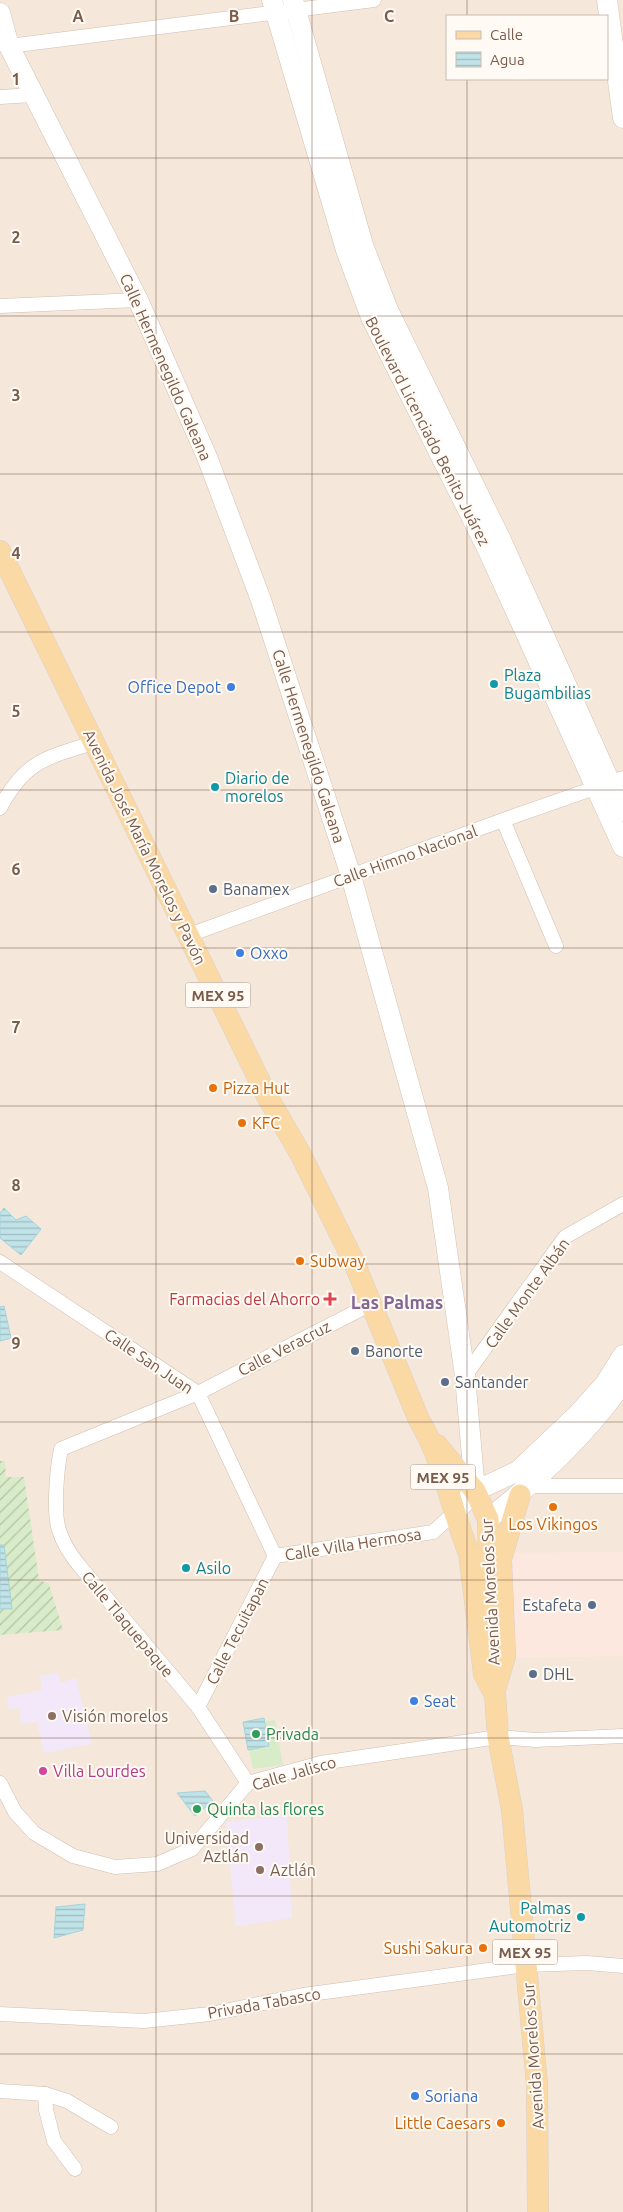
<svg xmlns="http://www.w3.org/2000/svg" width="623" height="2212" font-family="Ubuntu,sans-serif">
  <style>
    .residential { fill: #f5e8da; fill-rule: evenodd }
    .commercial { fill: #fde8e0 }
    .education { fill: #f3e8fa }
    .garden { fill: url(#garden-furrows) }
    .pitch { fill: #d8ecc9 }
    .water { fill: url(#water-rules); stroke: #a5d3da }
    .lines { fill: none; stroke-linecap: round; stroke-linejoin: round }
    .street-casing { stroke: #d1beb0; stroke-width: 15 }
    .secondary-casing { stroke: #d6c0b0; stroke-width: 21 }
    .primary-casing { stroke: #dad1cd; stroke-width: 22 }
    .street { stroke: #fff; stroke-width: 14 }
    .secondary { stroke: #fff; stroke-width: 20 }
    .primary { stroke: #fbd9a5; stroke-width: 21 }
    .grid { fill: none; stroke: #7a5c4d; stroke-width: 1; stroke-opacity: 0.55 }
    .culture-dot { fill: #0f9aa8; stroke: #fffaf3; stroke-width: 2 }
    .shop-dot { fill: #3f7fe0; stroke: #fffaf3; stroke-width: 2 }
    .service-dot { fill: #5c6f8a; stroke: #fffaf3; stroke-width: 2 }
    .food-dot { fill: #e8710a; stroke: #fffaf3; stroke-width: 2 }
    .health-dot { fill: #e0444e; stroke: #fffaf3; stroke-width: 2 }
    .education-dot { fill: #8d6e63; stroke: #fffaf3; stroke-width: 2 }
    .leisure-dot { fill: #2e9e5b; stroke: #fffaf3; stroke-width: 2 }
    .hotel-dot { fill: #d1479c; stroke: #fffaf3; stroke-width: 2 }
    .labels { text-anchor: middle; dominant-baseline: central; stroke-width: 4; stroke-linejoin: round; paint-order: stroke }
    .shield { fill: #fffaf3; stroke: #a28b7f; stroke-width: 1 }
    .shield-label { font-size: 15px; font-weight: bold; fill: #7a5c4d }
    .street-label { font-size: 16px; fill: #7a5c4d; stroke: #fffaf3 }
    .culture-label { font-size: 16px; fill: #0d838f; stroke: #fffaf3; text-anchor: start }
    .shop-label { font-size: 16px; fill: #366cbe; stroke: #fffaf3; text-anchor: start }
    .service-label { font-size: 16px; fill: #4e5e75; stroke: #fffaf3; text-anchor: start }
    .food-label { font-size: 16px; fill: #c56008; stroke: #fffaf3; text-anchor: start }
    .health-label { font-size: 16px; fill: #be3a42; stroke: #fffaf3; text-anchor: end }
    .education-label { font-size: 16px; fill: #785e54; stroke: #fffaf3; text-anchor: start }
    .leisure-label { font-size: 16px; fill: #27864d; stroke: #fffaf3; text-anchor: start }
    .hotel-label { font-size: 16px; fill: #b23c85; stroke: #fffaf3; text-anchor: start }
    .neighbourhood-label { font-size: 18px; font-weight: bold; fill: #846695; stroke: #fffaf3 }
    .grid-label { font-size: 16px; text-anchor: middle; font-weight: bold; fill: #7a5c4d; stroke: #fffaf3; stroke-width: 4; stroke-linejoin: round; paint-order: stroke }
  </style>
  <defs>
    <pattern id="garden-furrows" width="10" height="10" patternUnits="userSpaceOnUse" patternTransform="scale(1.25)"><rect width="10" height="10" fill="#d8ecc9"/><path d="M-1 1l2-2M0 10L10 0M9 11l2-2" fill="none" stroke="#b4c2a5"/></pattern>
    <pattern id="water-rules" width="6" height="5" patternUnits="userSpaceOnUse" patternTransform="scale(1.25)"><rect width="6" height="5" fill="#bfe3e8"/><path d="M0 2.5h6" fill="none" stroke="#a0bbbe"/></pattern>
  </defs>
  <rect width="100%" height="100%" fill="#fdf6ec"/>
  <path class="residential" d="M 0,0 L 623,0 L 623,2212 L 0,2212 ZM 447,16 L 607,16 L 607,79 L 447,79 Z"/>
  <path class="commercial" d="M 623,1552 L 623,1656 L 516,1658 L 508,1553 Z"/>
  <g class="education">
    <path d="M 59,1673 L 60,1683 L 76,1678 L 92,1744 L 44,1753 L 37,1722 L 21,1724 L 19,1707 L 9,1710 L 7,1697 L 42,1690 L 40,1676 Z"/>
    <path d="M 287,1815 L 292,1918 L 236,1926 L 226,1822 Z"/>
  </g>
  <path class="garden" d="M 0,1461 L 5,1461 L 6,1477 L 24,1477 L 39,1580 L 49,1584 L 63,1630 L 0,1635 Z"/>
  <path class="pitch" d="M 275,1720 L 283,1765 L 253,1769 L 244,1724 Z"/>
  <g class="water">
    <path d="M 4,1208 L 16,1220 L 26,1216 L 41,1229 L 21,1255 L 0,1238 L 0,1213 Z"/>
    <path d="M 4,1306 L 11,1338 L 0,1341 L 0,1307 Z"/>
    <path d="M 0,1545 L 4,1545 L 12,1609 L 0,1609 Z"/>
    <path d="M 264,1718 L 269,1746 L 248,1750 L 243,1722 Z"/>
    <path d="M 205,1791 L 213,1801 L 195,1816 L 177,1793 Z"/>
    <path d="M 85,1904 L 83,1930 L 54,1938 L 56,1907 Z"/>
  </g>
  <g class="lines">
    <g class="street-casing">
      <g id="street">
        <path d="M 9,46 L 374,0"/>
        <path d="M 0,97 L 33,95"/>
        <path d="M 0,306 L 138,300"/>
        <path d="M 0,808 C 25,761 45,758 93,743"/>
        <path d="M 503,820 L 556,946"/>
        <path d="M 189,935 L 503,820 L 623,778"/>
        <path d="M 0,1262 L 198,1393 L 275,1556"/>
        <path d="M 465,1376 L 565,1237 L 623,1204"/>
        <path d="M 528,1486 L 623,1486"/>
        <path d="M 275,1556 L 433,1532 L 454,1513"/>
        <path d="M 198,1707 L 275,1556"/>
        <path d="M 0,1783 L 15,1812 L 34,1833 L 73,1856 L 115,1867 L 157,1864 L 192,1849 L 248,1783 L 321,1763 L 498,1737 L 536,1740 L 623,1736"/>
        <path d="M 248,1783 L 198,1707 L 78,1564 C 70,1554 63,1543 59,1530 C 53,1511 57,1469 61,1449 L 198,1393 L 371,1304"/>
        <path d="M 0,2014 L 144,2021 L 210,2014 L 303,1995 L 526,1965 L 587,1963 L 623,1966"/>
        <path d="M 0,2091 L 45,2094 L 67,2101 L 111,2127"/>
        <path d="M 45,2094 L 46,2110 L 54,2141 L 75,2169"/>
      </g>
    </g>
    <g class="secondary-casing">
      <g id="secondary">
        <path d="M 272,0 L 346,250 L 371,317 L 487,548 L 623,847"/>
        <path d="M 293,0 L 363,245 L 388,310 L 501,540 L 623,811"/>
        <path d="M 607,0 L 623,118"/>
        <path d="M 0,13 L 9,46 L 138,300 L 207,457 L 261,600 L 351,876 L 438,1188 L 465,1376 L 475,1491"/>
        <path d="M 454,1513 L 475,1491 L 518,1471 L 578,1414 L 605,1384 L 623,1355"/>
        <path d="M 488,1519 C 535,1483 590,1431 623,1382"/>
      </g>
    </g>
    <g class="primary-casing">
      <g id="primary">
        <path d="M 0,551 L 267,1096 L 301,1155 L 353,1260 L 419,1420 C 444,1461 451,1510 469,1553 L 484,1674 L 494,1693"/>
        <path d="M 437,1445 L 475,1491 L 488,1519 L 490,1615"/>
        <path d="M 494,1680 L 498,1737 L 512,1810 L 537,2085 L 538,2212"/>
        <path d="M 494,1693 L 505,1656 L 501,1559 L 520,1495"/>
      </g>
    </g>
    <use href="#street" class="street"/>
    <use href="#secondary" class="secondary"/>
    <use href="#primary" class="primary"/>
  </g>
  <path class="grid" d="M 156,0 L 156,2212M 312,0 L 312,2212M 467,0 L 467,16M 467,79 L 467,2212M 0,158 L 623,158M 0,316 L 623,316M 0,474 L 623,474M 0,632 L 623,632M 0,790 L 623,790M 0,948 L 623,948M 0,1106 L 623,1106M 0,1264 L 623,1264M 0,1422 L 623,1422M 0,1580 L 623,1580M 0,1738 L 623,1738M 0,1896 L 623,1896M 0,2054 L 623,2054"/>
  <g class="culture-dot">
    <circle cx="494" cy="684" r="5"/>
    <circle cx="215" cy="787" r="5"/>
    <circle cx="186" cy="1568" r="5"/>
    <circle cx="581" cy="1917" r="5"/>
  </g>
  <g class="shop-dot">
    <circle cx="231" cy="687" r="5"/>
    <circle cx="240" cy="953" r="5"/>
    <circle cx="414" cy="1701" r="5"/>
    <circle cx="415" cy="2096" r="5"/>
  </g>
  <g class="service-dot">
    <circle cx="213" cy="889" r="5"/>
    <circle cx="355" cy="1351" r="5"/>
    <circle cx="445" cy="1382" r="5"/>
    <circle cx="592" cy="1605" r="5"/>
    <circle cx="533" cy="1674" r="5"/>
  </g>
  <g class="food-dot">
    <circle cx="213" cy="1088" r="5"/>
    <circle cx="242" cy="1123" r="5"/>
    <circle cx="300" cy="1261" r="5"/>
    <circle cx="553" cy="1507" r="5"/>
    <circle cx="483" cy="1948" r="5"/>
    <circle cx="501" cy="2123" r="5"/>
  </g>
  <path class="health-dot" d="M327.5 1291.5h5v5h5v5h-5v5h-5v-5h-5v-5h5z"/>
  <g class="education-dot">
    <circle cx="52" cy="1716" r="5"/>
    <circle cx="259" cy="1847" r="5"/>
    <circle cx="260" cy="1870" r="5"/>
  </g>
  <g class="leisure-dot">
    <circle cx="256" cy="1734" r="5"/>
    <circle cx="197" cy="1809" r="5"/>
  </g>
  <circle class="hotel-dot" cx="43" cy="1771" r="5"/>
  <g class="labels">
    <g class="shield">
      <rect x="185.5" y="982.5" width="65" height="25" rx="4"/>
      <rect x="410.5" y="1464.5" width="65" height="25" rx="4"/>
      <rect x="492.5" y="1939.5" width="65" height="25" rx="4"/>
    </g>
    <g class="shield-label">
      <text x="218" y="995">MEX 95</text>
      <text x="443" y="1477">MEX 95</text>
      <text x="525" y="1952">MEX 95</text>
    </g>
    <g class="street-label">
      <text transform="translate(166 367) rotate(66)">Calle Hermenegildo Galeana</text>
      <text transform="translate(428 431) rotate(63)">Boulevard Licenciado Benito Juárez</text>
      <text transform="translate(309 746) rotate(72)">Calle Hermenegildo Galeana</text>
      <text transform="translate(145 847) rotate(64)">Avenida José María Morelos y Pavón</text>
      <text transform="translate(405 856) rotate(-20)">Calle Himno Nacional</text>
      <text transform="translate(527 1293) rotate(-54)">Calle Monte Albán</text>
      <text transform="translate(284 1348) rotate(-27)">Calle Veracruz</text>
      <text transform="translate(149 1361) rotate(34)">Calle San Juan</text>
      <text transform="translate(353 1544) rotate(-9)">Calle Villa Hermosa</text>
      <text transform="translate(490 1592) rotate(-93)">Avenida Morelos Sur</text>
      <text transform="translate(128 1624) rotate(50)">Calle Tlaquepaque</text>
      <text transform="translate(237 1631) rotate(-63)">Calle Tecuitapan</text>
      <text transform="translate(294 1773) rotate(-16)">Calle Jalisco</text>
      <text transform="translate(264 2003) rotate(-10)">Privada Tabasco</text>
      <text transform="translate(533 2056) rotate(-94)">Avenida Morelos Sur</text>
    </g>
    <g class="culture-label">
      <text x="504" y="675">Plaza<tspan x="504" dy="18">Bugambilias</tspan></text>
      <text x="225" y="778">Diario de<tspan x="225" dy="18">morelos</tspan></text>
      <text x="196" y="1568">Asilo</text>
      <text x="571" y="1908" text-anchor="end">Palmas<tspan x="571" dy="18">Automotriz</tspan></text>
    </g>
    <g class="shop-label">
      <text x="221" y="687" text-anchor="end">Office Depot</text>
      <text x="250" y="953">Oxxo</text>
      <text x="424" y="1701">Seat</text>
      <text x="425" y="2096">Soriana</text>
    </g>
    <g class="service-label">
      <text x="223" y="889">Banamex</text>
      <text x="365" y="1351">Banorte</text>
      <text x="455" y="1382">Santander</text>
      <text x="582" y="1605" text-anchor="end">Estafeta</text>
      <text x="543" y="1674">DHL</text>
    </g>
    <g class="food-label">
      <text x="223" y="1088">Pizza Hut</text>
      <text x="252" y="1123">KFC</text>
      <text x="310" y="1261">Subway</text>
      <text x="553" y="1524" text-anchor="middle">Los Vikingos</text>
      <text x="473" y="1948" text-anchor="end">Sushi Sakura</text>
      <text x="491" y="2123" text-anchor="end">Little Caesars</text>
    </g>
    <g class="health-label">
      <text x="320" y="1299">Farmacias del Ahorro</text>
    </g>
    <g class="education-label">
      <text x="62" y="1716">Visión morelos</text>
      <text x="249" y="1838" text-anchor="end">Universidad<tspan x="249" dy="18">Aztlán</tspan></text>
      <text x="270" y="1870">Aztlán</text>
    </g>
    <g class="leisure-label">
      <text x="266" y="1734">Privada</text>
      <text x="207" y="1809">Quinta las flores</text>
    </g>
    <g class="hotel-label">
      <text x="53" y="1771">Villa Lourdes</text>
    </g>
    <g class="neighbourhood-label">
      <text x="397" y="1302">Las Palmas</text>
    </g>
  </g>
  <g class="grid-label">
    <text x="78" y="22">A</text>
    <text x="234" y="22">B</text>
    <text x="389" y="22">C</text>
    <text x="16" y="85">1</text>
    <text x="16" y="243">2</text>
    <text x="16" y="401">3</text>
    <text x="16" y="559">4</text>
    <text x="16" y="717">5</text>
    <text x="16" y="875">6</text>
    <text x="16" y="1033">7</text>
    <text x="16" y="1191">8</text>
    <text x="16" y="1349">9</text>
  </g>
  <rect x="446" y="15" width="162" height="65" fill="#fffaf3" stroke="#cabbb1"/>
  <rect x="456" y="31" width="25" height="8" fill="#fbd9a5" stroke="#cabbb1"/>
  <text x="490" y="40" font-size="15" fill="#7a5c4d">Calle</text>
  <rect x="456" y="52" width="25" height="15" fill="url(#water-rules)" stroke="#cabbb1"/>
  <text x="490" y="65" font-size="15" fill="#7a5c4d">Agua</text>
</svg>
